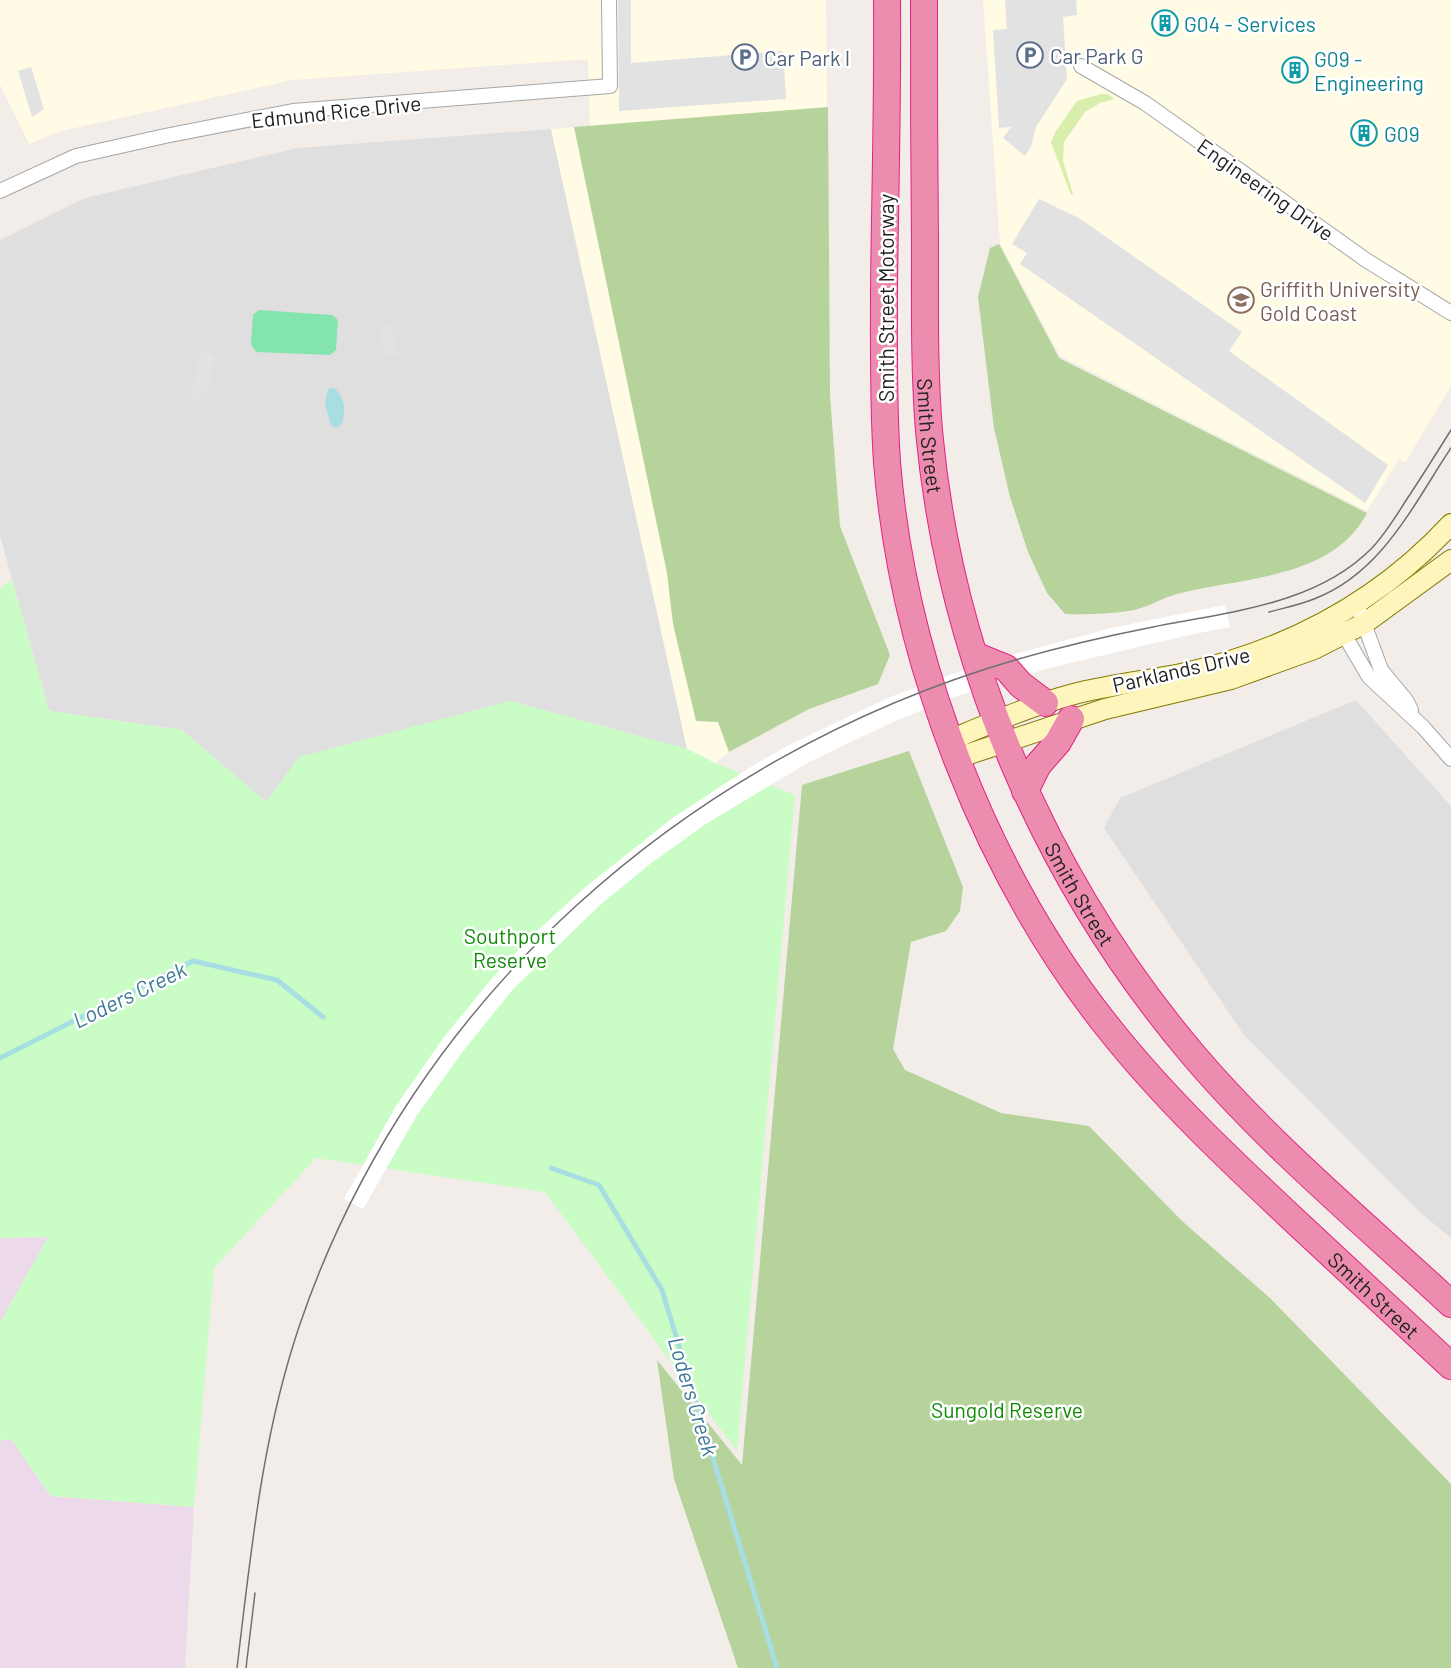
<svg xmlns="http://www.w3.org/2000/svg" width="1451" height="1668" font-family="Barlow,sans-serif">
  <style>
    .residential { fill: #e0dfdf }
    .industrial { fill: #ecdaeb }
    .education { fill: #fffbe5 }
    .grass { fill: #d8eead }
    .forest { fill: #b5d39b }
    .park { fill: #cafdc5 }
    .pitch { fill: #83e4ae }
    .parking { fill: #e2e2e2 }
    .water { fill: #a7dee2 }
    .pier { fill: #fff }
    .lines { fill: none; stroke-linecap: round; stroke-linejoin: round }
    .stream { stroke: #a7dee2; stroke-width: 5 }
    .street-casing { stroke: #a6a6a6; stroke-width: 16 }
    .secondary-casing { stroke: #827a00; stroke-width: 22 }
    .highway-casing { stroke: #e52185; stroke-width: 28 }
    .street { stroke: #fff; stroke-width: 14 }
    .secondary { stroke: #fdf5bc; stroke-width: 20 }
    .highway { stroke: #ec8daf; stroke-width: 26 }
    .tram { stroke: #707070; stroke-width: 1.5 }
    .labels { text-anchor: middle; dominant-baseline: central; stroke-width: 5; stroke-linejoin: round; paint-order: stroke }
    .culture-label { font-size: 21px; fill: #0d838f; stroke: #fff; text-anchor: start }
    .service-label { font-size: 21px; fill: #4e5e75; stroke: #fff; text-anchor: start }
    .street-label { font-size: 21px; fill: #222; stroke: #fff }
    .education-label { font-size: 21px; fill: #785e54; stroke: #fff; text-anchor: start }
    .park-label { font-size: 21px; fill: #118a06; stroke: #fff }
    .water-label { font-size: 22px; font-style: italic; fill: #3d7997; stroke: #fff }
  </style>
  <rect width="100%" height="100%" fill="#f2ede8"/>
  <g class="residential">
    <path d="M 551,129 L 687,749 L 510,701 L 266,802 L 182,730 L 49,711 L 0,536 L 0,240 L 85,198 L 298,148 Z"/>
    <path d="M 1356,700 L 1451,806 L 1451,1238 L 1421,1213 L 1244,1035 L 1104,828 L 1120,798 Z"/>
  </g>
  <g class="industrial">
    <path d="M 49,1236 L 0,1323 L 0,1238 Z"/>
    <path d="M 11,1439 L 51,1496 L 194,1507 L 185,1668 L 0,1668 L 0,1441 Z"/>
  </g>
  <g class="education">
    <path d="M 0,0 L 826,0 L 830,395 L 840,526 L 809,709 L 729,752 L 715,763 L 687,749 L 551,129 L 590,126 L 588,59 L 293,80 L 61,131 L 29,144 L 0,85 Z"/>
    <path d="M 983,0 L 1451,0 L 1451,386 L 1405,463 L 1399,459 L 1367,511 L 1060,356 L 1000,244 Z"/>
  </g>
  <path class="grass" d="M 1101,94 L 1108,94 L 1114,99 L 1100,103 L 1085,112 L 1064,142 L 1063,161 L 1073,194 L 1071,195 L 1051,142 L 1056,131 L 1077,101 Z"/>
  <g class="forest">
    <path d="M 828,107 L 830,395 L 840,526 L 890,655 L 878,684 L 809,709 L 729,752 L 718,722 L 696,721 L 673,624 L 667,573 L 574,127 Z"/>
    <path d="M 999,244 L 1059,358 L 1367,513 C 1332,580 1240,577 1177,594 C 1162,598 1148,607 1134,610 C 1112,614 1087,615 1065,614 L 1047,593 L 1028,552 L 1010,497 L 994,428 L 978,297 L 990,248 Z"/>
    <path d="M 909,751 L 963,887 L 960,911 L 946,931 L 911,942 L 893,1049 L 905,1070 L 1001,1113 L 1089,1126 L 1182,1221 L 1270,1298 L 1451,1484 L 1451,1668 L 738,1668 L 674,1479 L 657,1360 L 742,1465 L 802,785 Z"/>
  </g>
  <path class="park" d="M 12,580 L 49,711 L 182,730 L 266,802 L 299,757 L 510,701 L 687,749 L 715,763 L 795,795 L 737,1451 L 545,1192 L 316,1158 L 214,1268 L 194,1507 L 51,1496 L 11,1439 L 0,1441 L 0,1323 L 48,1237 L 0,1238 L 0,588 Z"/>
  <path class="pitch" d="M 259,310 L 332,315 L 338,320 L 336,350 L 330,355 L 256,352 L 251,344 L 253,315 Z"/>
  <g class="parking">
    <path d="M 618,0 L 631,0 L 631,63 L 783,51 L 786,99 L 619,111 Z"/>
    <path d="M 1005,0 L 1076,0 L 1077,15 L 1063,17 L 1067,79 L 1036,127 L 1031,147 L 1025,156 L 1003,138 L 1011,127 L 999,128 L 993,30 L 1007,29 Z"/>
    <path d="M 31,67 L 44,109 L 32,117 L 18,71 Z"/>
    <path d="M 1039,199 L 1079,218 L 1242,332 L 1229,351 L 1388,465 L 1365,503 L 1020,264 L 1027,253 L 1012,244 Z"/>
    <path d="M 392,325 L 398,357 L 385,356 L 379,328 Z"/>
    <path d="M 201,346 L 206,353 L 215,355 L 209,388 L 201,395 L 195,405 L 191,396 Z"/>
  </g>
  <path class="water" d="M 334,388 C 345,397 346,411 342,424 L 336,428 L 331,425 L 325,404 L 328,389 Z"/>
  <path class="pier" d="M 1225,605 L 1230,627 L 1189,635 L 1049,668 L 954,697 L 893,722 L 809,762 L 704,825 L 650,864 L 600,905 L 513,989 L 464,1050 L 417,1115 L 363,1209 L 344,1199 L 396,1106 L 444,1037 L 494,976 L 535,933 L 583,889 L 674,817 L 749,768 L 789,745 L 890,697 L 944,677 L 1000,658 L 1111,628 Z"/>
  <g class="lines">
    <g class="stream">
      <path d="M 0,1058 L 193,961 L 277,980 L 323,1017"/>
      <path d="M 551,1168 L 599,1185 L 662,1290 L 777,1668"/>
    </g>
    <g class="street-casing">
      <g id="street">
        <path d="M 1081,66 L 1145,103 L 1366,260 L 1451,313"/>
        <path d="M 0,191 L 76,156 L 165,136 L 293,111 L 610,86 L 609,0"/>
        <path d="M 1357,604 L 1381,670 L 1406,700 L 1411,710"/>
        <path d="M 1339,626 L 1369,677 L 1423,727 L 1451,759"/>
      </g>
    </g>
    <g class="secondary-casing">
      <g id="secondary">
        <path d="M 950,740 C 991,723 1032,705 1074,694 C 1109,685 1146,681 1181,674 C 1286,651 1378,603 1451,524"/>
        <path d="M 957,758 L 1105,709 L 1231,679 L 1314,649 L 1365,623 L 1451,560"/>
      </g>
    </g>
    <g class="highway-casing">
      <g id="highway">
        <path id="s1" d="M 887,0 C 888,97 885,193 884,290 C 884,347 883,405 887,462 C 903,660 986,876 1111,1031 C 1166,1100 1231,1161 1296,1222 C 1348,1270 1400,1318 1451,1366"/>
        <path id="s2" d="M 924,0 C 924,82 924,163 925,245 C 925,307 924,369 929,431 C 950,660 1046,882 1195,1057 C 1272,1147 1364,1223 1451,1304"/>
        <path d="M 974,655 L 1006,668 L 1021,685 L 1045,703"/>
        <path d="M 1025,791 L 1038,765 L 1058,742 L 1071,719"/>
      </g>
    </g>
    <use href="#street" class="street"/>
    <use href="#secondary" class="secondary"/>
    <use href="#highway" class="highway"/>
    <g class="tram">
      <path d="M 1269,612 C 1284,608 1299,605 1314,599 C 1382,573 1413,505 1451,448"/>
      <path d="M 237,1668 C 251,1552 262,1435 300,1324 C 411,998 687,756 1015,660 C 1060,647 1107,636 1153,627 C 1228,612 1316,605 1372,548 C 1385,534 1395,518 1405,502 C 1421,478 1436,454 1451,430"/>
      <path d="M 246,1668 L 255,1593"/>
    </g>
  </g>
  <defs>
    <g id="building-ring" transform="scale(1.35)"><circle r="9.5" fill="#fff" stroke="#0f9aa8" stroke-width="1.5"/><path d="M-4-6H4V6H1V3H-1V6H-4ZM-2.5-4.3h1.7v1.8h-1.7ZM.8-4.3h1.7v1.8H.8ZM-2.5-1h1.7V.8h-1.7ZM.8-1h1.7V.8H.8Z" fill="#0f9aa8"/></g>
    <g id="parking-ring" transform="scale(1.35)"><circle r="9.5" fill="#fff" stroke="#5c6f8a" stroke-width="1.5"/><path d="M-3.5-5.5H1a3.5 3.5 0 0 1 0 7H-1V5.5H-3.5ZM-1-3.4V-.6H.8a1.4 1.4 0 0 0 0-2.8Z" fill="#5c6f8a"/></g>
    <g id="university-ring" transform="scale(1.35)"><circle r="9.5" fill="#fff" stroke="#8d6e63" stroke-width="1.5"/><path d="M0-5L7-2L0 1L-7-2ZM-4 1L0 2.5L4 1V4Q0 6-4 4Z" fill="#8d6e63"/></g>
  </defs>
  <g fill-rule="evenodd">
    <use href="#building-ring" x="1165" y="23"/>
    <use href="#parking-ring" x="1030" y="55"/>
    <use href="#parking-ring" x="745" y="57"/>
    <use href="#building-ring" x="1295" y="70"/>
    <use href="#building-ring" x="1364" y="133"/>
    <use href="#university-ring" x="1241" y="300"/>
  </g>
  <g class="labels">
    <g class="culture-label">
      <text x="1184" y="23">G04 - Services</text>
      <text x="1314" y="58">G09 -<tspan x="1314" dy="24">Engineering</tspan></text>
      <text x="1384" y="133">G09</text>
    </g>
    <g class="service-label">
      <text x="1050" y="55">Car Park G</text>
      <text x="764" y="57">Car Park I</text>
    </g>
    <g class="street-label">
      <text transform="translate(336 111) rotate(-6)">Edmund Rice Drive</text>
      <text transform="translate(1266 189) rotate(35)">Engineering Drive</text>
      <text transform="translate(885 298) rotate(-90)">Smith Street Motorway</text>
      <text stroke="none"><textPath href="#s2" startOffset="436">Smith Street</textPath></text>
      <text transform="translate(1181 669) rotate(-13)">Parklands Drive</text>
      <text stroke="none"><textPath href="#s2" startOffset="922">Smith Street</textPath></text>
      <text stroke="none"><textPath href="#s1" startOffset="1455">Smith Street</textPath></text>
    </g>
    <g class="education-label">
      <text x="1260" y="288">Griffith University<tspan x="1260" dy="24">Gold Coast</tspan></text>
    </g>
    <g class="park-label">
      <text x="510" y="935">Southport<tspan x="510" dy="24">Reserve</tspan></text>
      <text x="1007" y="1409">Sungold Reserve</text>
    </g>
    <g class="water-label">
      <text transform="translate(129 994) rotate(-26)">Loders Creek</text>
      <text transform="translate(694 1396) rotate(73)">Loders Creek</text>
    </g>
  </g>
</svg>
